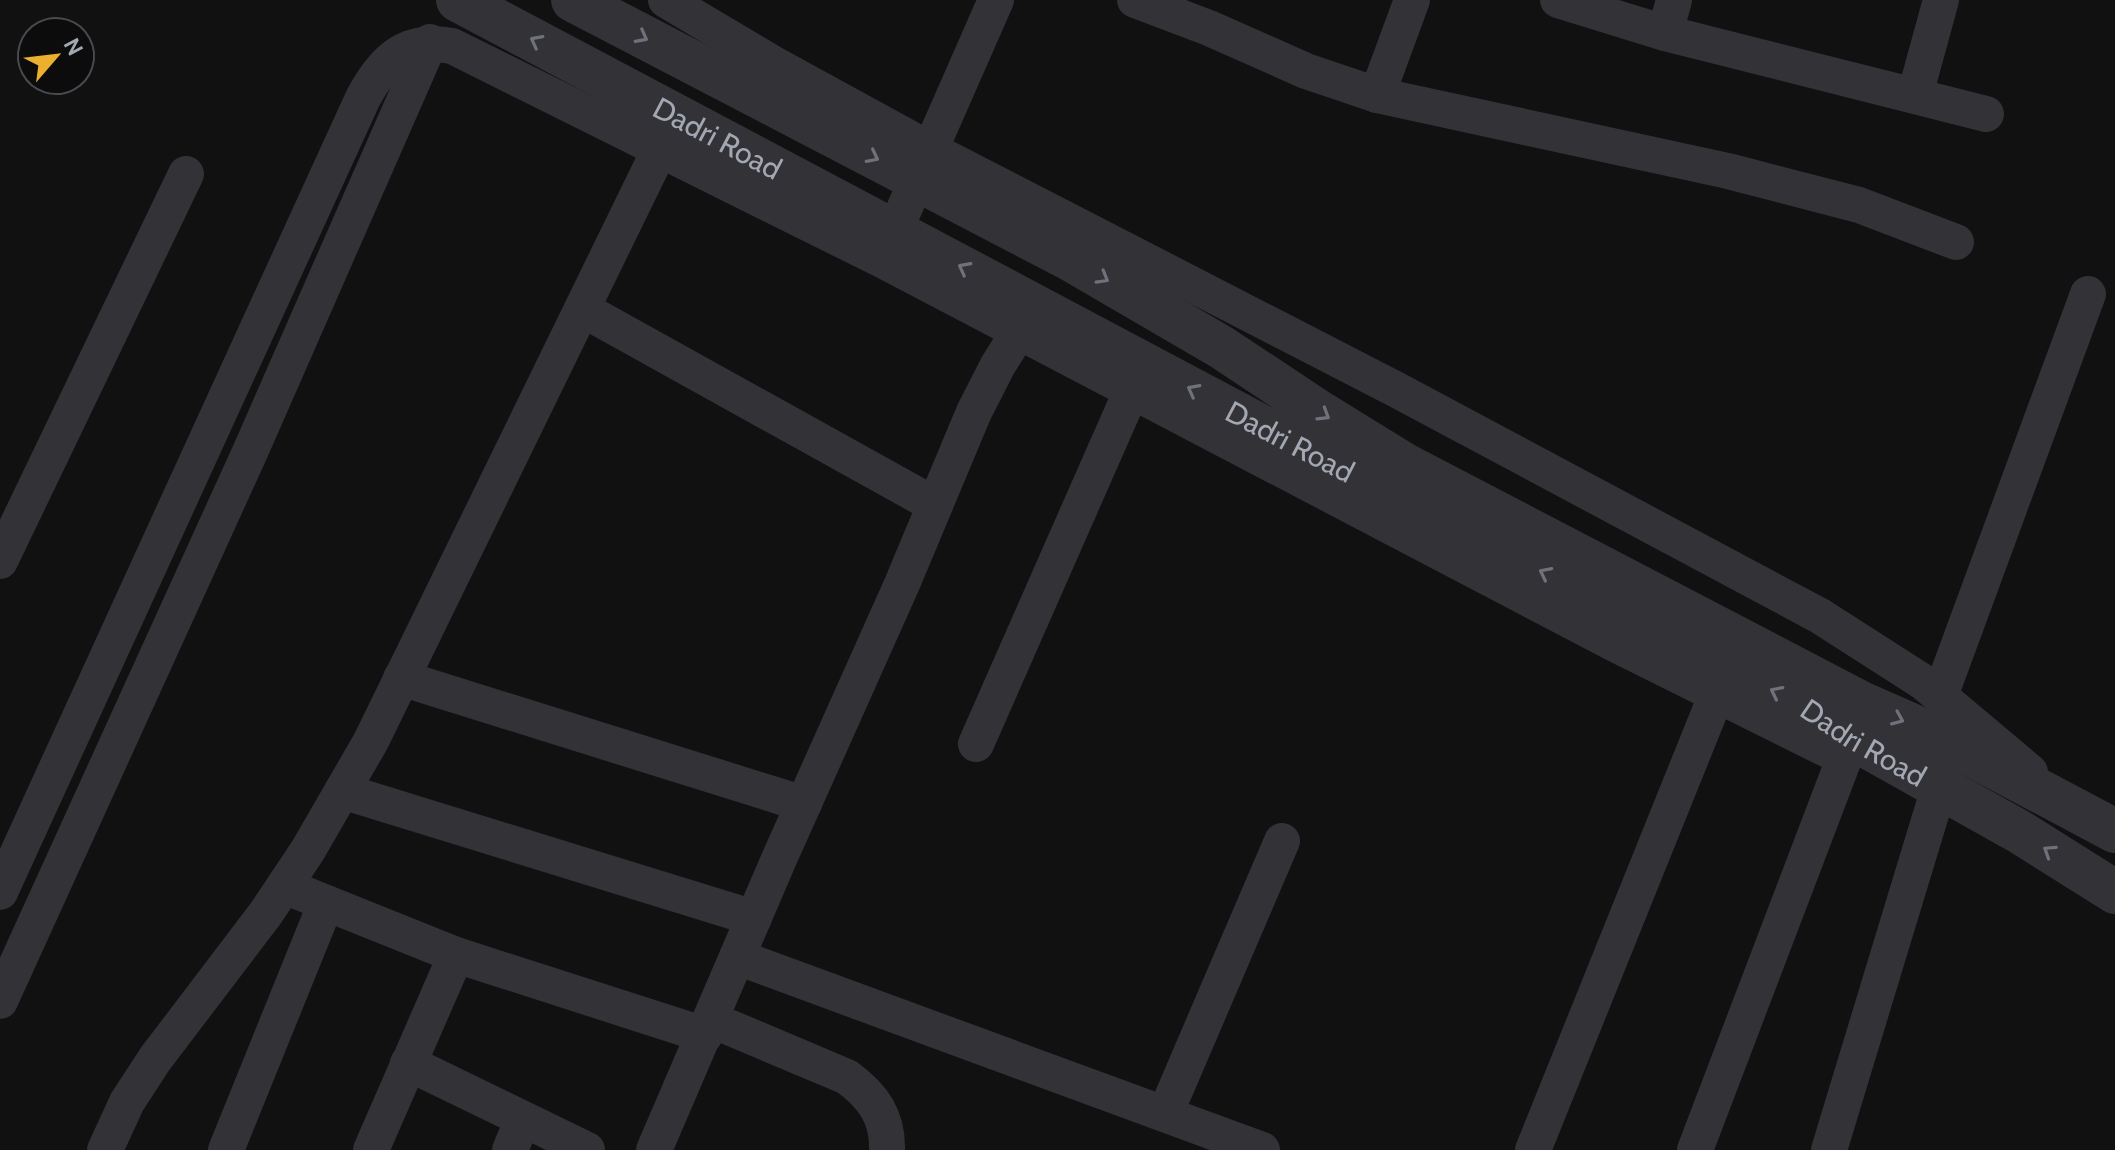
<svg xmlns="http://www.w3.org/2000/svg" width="2115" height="1150" font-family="Cabin,sans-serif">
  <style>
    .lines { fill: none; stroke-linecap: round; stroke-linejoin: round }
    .minor { stroke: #323237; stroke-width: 36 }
    .tertiary { stroke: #323237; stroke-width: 44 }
    .oneway { stroke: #70727b }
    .labels { text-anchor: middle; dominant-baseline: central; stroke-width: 7; stroke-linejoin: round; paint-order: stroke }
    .street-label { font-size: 30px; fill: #a2a7b2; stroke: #0c0c0d }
  </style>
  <rect width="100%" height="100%" fill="#111112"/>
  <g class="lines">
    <g class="minor">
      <path d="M 666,0 L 772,63 L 931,150 L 1397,390 L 1820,616 L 1923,682 L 2030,772"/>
      <path d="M 1135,0 L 1209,28 L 1306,71 L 1377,95 L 1728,171 L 1859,205 L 1956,242"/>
      <path d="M 1558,0 L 1665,33 L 1986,114"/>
      <path d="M 1665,33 L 1674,0"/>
      <path d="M 1377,95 L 1412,0"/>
      <path d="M 1915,95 L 1941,0"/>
      <path d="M 884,255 L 996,0"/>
      <path d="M 582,309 L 935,505"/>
      <path d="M 0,561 L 186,174"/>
      <path d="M 401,678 L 804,804"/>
      <path d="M 1940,696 L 2088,294"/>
      <path d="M 976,744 L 1131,392"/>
      <path d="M 342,791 L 754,918"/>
      <path d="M 284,886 L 456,955 L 705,1035"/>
      <path d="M 0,892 L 363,98 C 384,59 406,38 452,46 L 882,260 L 1615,644 L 1844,758"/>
      <path d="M 737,957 L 1262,1150"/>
      <path d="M 0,1001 L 250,452 L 430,42"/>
      <path d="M 712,1020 L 847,1077 C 873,1096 888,1117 887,1150"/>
      <path d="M 408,1063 L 587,1150"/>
      <path d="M 1165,1114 L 1282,841"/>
      <path d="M 105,1150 L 127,1102 L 155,1059 L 266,913 L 308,850 L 371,741 L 659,151"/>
      <path d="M 226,1150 L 326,903"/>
      <path d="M 371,1150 L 456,955"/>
      <path d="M 510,1150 L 523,1119"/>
      <path d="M 654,1150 L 779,859 L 902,584 L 974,412 L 998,365 L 1018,333"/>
      <path d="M 1533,1150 L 1716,696"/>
      <path d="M 1695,1150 L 1852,738"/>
      <path d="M 1829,1150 L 1939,788"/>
    </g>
    <g class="tertiary">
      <path id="s1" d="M 458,0 L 1287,440 L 1809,709 L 1852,738 L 2018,831 L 2115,892"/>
      <path d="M 573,0 L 1070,259 L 1221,347 L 1319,412 L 1405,465 L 1863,704 L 1938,737 L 2115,831"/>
    </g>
  </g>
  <defs><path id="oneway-chevron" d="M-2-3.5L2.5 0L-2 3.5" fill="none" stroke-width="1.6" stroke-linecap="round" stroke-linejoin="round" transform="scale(2)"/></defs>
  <g class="oneway">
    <use href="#oneway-chevron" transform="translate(642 37) rotate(28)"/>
    <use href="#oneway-chevron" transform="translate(536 41) rotate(-152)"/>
    <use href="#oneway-chevron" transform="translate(873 157) rotate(27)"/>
    <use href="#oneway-chevron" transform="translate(964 268) rotate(-152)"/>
    <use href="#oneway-chevron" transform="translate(1103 278) rotate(30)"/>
    <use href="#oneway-chevron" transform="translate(1193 390) rotate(-152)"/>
    <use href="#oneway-chevron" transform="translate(1324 415) rotate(32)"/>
    <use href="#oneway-chevron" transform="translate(1545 573) rotate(-153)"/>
    <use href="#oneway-chevron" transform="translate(1776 692) rotate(-153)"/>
    <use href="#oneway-chevron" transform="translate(1898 719) rotate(23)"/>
    <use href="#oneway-chevron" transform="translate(2049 851) rotate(-147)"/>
  </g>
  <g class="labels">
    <g class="street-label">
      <text stroke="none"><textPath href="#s1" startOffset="294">Dadri Road</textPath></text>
      <text stroke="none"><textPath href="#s1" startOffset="942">Dadri Road</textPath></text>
      <text stroke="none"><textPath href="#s1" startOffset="1590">Dadri Road</textPath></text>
    </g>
  </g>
  <g transform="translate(56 56) rotate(62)"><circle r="38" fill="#0c0c0d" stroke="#484a4f" stroke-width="2"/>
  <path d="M0-6L14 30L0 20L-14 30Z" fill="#ecb02f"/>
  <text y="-12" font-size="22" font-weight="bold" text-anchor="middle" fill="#a2a7b2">N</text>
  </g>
</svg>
